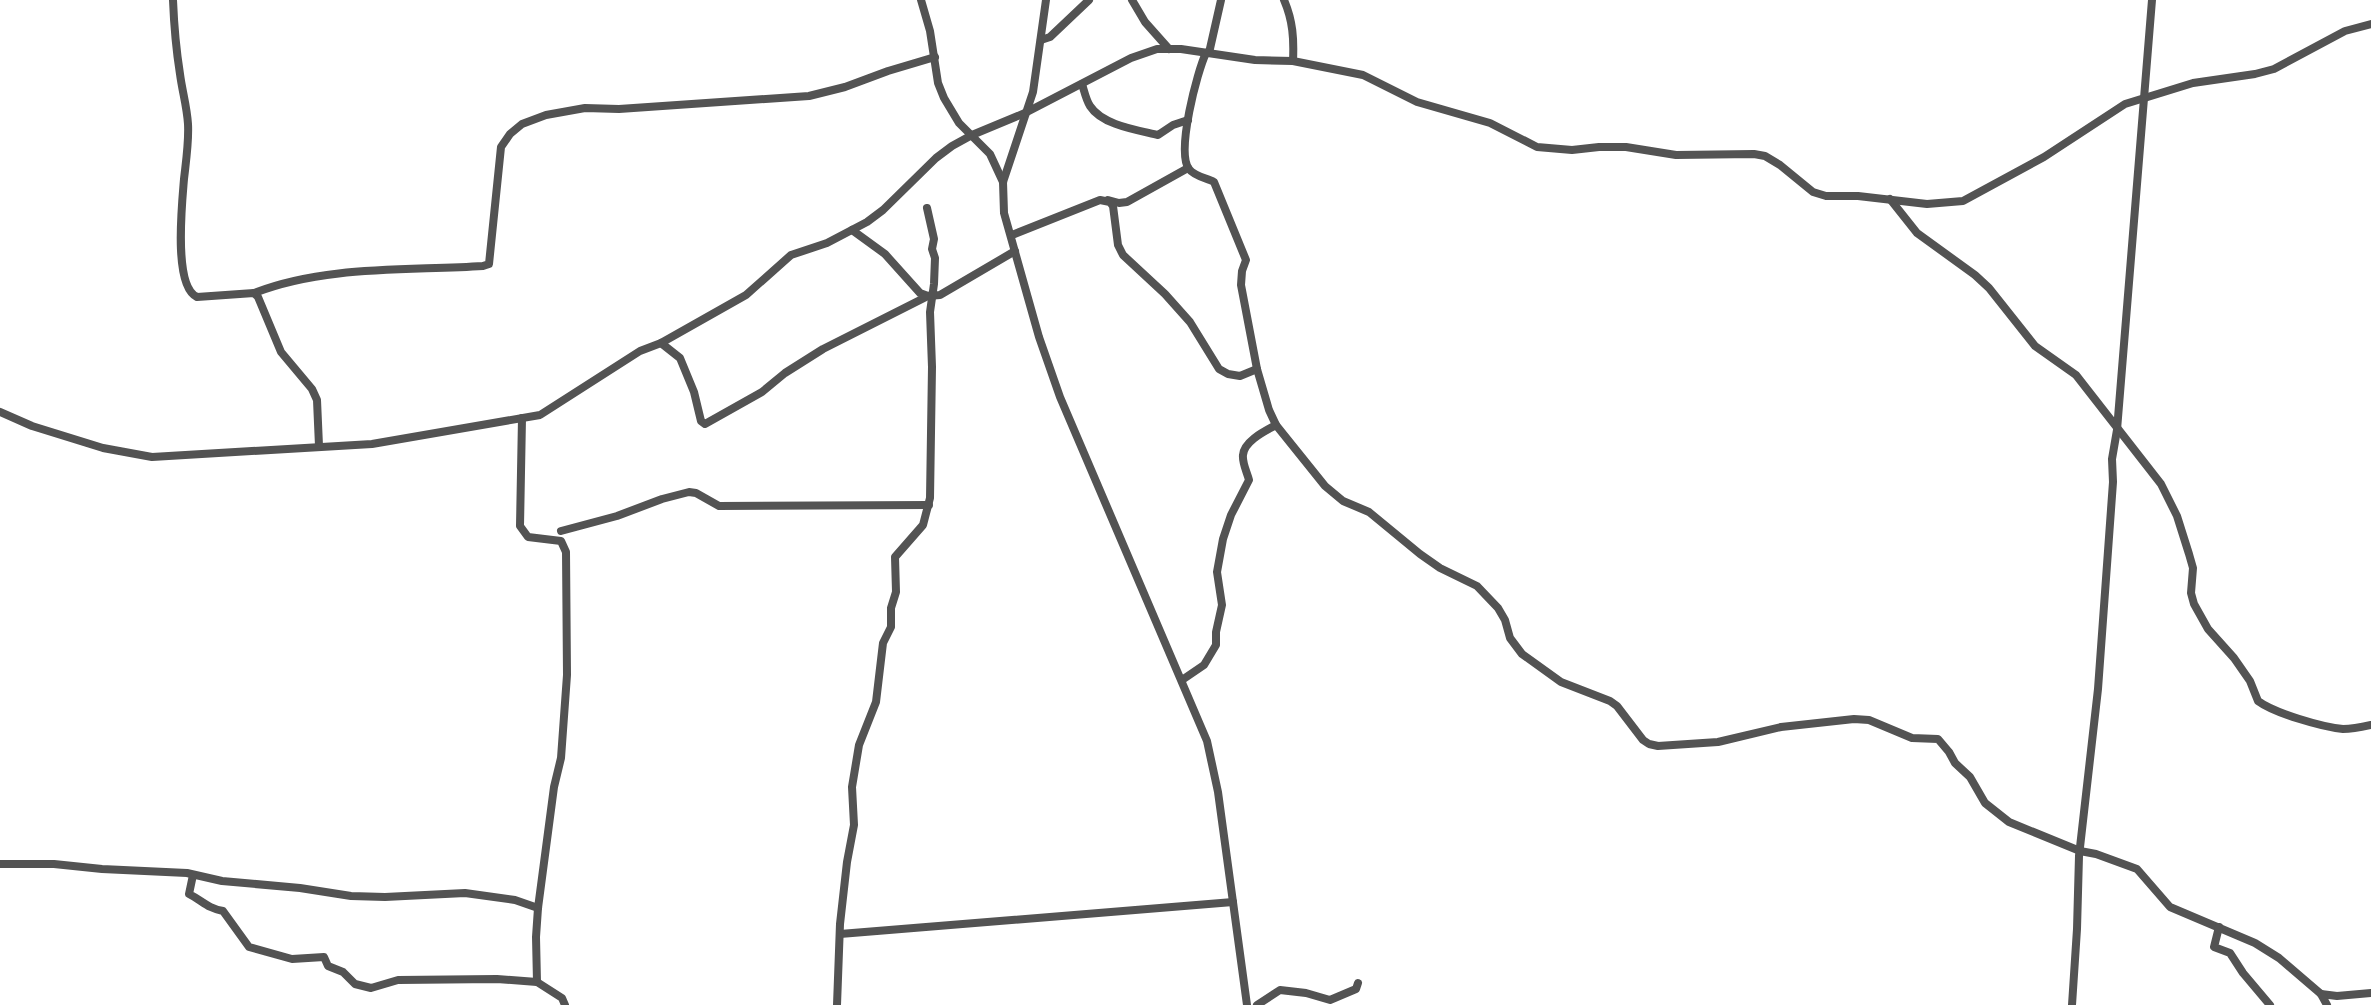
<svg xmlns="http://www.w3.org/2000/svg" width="2371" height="1005" font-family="'Fira Sans Condensed',sans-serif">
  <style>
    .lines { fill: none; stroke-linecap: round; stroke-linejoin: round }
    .street { stroke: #535353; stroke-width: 8 }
  </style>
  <rect width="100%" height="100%" fill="#fff"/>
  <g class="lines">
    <g class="street">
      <path d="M 173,0 C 174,25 176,49 180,74 C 182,90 187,107 188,124 C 189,142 186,161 184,179 C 182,204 173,286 197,297 L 254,293 L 258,297 L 281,352 L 312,389 L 317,400 L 319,446"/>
      <path d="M 921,0 L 930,31 L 938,83 L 944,98 L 959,123 L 990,154 L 1003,182"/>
      <path d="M 1046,0 L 1033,92 L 1003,182 L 1004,213 L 1039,337 L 1060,397 L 1207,741 L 1218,792 L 1247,1005"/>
      <path d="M 1132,0 L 1145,22 L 1169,49"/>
      <path d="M 1284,0 C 1293,21 1294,39 1293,61"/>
      <path d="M 1041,40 L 1050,37 L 1089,0"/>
      <path d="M 1206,53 C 1197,72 1176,152 1189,169 C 1194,176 1206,178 1214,182 L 1246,260 L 1242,271 L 1241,285 L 1257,369 L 1269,410 L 1276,425 L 1325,486 L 1343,501 L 1369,512 L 1420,554 L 1440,568 L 1477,586 L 1498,608 L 1505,620 L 1510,638 L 1522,654 L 1561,682 L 1610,701 L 1617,706 L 1643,740 L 1649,744 L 1658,746 L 1718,742 L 1781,727 L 1854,719 L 1869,720 L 1912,738 L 1938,739 L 1949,752 L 1955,763 L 1970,777 L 1985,803 L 2009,822 L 2080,851 L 2096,854 L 2137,869 L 2170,907 L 2255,943 L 2279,958 L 2321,994 L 2337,996 L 2371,993"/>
      <path d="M 1209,53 L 1221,0"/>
      <path d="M 1082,84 C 1084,90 1086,100 1090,106 C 1102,125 1137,130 1158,135 L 1173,125 L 1188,120"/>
      <path d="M 1890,199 L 1917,233 L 1975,275 L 1989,288 L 2035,346 L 2076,375 L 2161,484 L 2177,516 L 2189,554 L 2193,568 L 2191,593 L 2194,604 L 2208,629 L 2234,658 L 2250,681 L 2258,701 C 2274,713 2322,727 2343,729 C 2353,729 2362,727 2371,725"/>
      <path d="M 1108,200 L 1119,203 L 1127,202 L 1188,168"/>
      <path d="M 852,230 L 885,254 L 920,293 L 928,296 L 940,295 L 1015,251"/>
      <path d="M 1012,235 L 1100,200 L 1110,202 L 1113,206 L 1118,245 L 1123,255 L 1165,294 L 1190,322 L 1219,369 L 1228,374 L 1240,376 L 1257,369"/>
      <path d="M 254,293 C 326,265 408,271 483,266 L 489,264 L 501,147 L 510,134 L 522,124 L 546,115 L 585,108 L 619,109 L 809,96 L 845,87 L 888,71 L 935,57"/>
      <path d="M 661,343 L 680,358 L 694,392 L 701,421 L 705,424 L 762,392 L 785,373 L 823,349 L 928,296"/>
      <path d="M 0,412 L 32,426 L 103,448 L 152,457 L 372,444 L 540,415 L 640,351 L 661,343 L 746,295 L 791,255 L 827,243 L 867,222 L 883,210 L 936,158 L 952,146 L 972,135 L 1025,113 L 1131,58 L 1157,49 L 1181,49 L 1255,60 L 1293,61 L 1363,75 L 1417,102 L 1490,123 L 1537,147 L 1572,150 L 1599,147 L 1626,147 L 1676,155 L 1754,154 L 1765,156 L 1780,165 L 1813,192 L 1826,196 L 1858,196 L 1927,204 L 1963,201 L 2044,157 L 2125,104 L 2193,83 L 2255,74 L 2274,69 L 2345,31 L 2371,24"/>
      <path d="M 522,418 L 520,526 L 528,537 L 561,541 L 566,552 L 567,675 L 561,758 L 554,787 L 538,908 L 536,937 L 537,982 L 562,998 L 565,1005"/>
      <path d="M 561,531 L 617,516 L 662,499 L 689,492 L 696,493 L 719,506 L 929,505"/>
      <path d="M 1182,680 L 1204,665 L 1216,645 L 1216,632 L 1222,605 L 1217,572 L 1223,539 L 1231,515 L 1249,480 C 1247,472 1242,463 1243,455 C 1244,441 1265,431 1276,425"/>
      <path d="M 0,864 L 54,864 L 102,869 L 187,873 L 222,881 L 300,888 L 351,896 L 385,897 L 465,893 L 515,900 L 538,908"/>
      <path d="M 193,875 L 189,894 C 203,901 207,908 223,911 L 249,947 L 292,959 L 324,957 L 328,966 L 343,972 L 355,984 L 371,988 L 398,980 L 497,979 L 537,982"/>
      <path d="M 2219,927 L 2214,947 L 2230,953 L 2243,973 L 2270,1005"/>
      <path d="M 840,934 L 1233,902"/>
      <path d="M 2321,994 L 2327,1005"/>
      <path d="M 837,1005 L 840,924 L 847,862 L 854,825 L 852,787 L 859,745 L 876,702 L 883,643 L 891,627 L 891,608 L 896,592 L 895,557 L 923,525 L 930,498 L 932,367 L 930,312 L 934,284 L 935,258 L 932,249 L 934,239 L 927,208"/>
      <path d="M 1257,1005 L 1280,990 L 1306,993 L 1330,1000 L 1356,989 L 1358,983"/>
      <path d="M 2072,1005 L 2077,929 L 2079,856 L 2098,689 L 2113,482 L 2112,459 L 2117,430 L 2152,0"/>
    </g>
  </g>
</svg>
